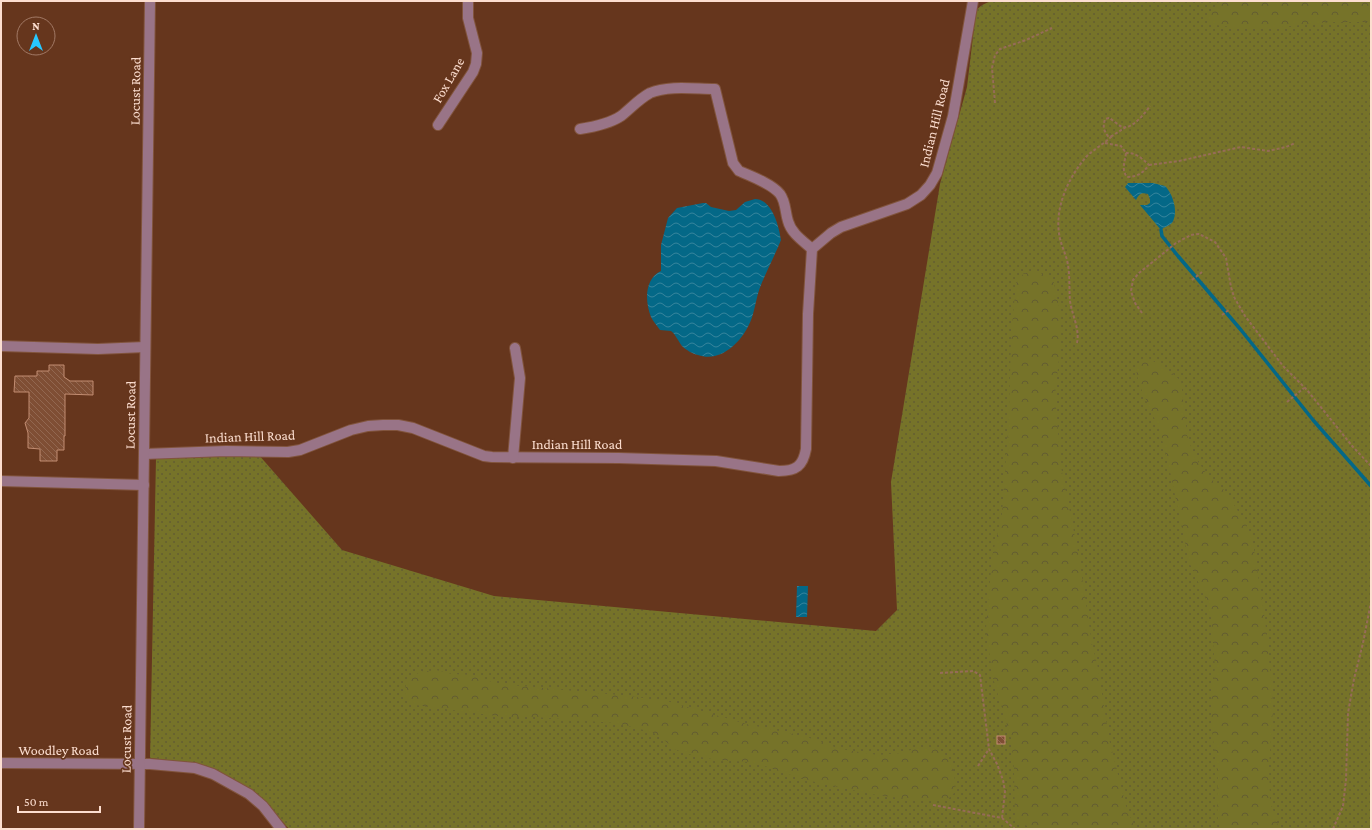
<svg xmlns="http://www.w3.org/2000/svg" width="1372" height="830" font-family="'Crimson Pro',serif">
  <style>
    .grass { fill: url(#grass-dots) }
    .forest { fill: url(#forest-crowns) }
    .water { fill: url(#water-waves) }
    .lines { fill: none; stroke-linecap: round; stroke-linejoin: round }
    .stream { stroke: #046887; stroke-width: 3.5 }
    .building { fill: url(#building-back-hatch); stroke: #c38d72 }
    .minor-casing { stroke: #81543d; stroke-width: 12 }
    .path { stroke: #966c57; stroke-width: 2; stroke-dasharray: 3 2; stroke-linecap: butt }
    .minor { stroke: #997487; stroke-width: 10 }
    .labels { text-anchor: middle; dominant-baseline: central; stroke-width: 3.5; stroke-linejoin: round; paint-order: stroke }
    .street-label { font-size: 14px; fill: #fcded0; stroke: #66361d }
  </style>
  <defs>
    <pattern id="grass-dots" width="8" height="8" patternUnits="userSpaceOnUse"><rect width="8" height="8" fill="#767329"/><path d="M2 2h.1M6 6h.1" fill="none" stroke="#635d32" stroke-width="1.8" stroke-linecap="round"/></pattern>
    <pattern id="forest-crowns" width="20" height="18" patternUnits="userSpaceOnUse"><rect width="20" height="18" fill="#767329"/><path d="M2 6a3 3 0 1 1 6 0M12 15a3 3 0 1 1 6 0" fill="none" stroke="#635d32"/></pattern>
    <pattern id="water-waves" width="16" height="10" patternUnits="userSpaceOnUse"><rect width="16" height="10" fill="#046887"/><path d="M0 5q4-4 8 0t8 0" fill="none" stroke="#36849c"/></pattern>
    <pattern id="building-back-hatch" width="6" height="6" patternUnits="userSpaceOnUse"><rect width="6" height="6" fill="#7f4e34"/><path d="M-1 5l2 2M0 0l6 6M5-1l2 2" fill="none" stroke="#926750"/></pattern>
  </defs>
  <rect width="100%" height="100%" fill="#66361d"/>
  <path class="grass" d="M 992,1 L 1371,1 L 1371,829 L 289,829 L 263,799 L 230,777 L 193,763 L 150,758 L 156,458 L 258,454 L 342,550 L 494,596 L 876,631 L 897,610 L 891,482 L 940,184 L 967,87 L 976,11 C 980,5 986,3 992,1 Z"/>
  <g class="forest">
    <path d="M 1235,1 L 1371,1 L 1371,22 L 1329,22 L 1272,28 L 1246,29 L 1209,24 L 1208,14 L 1219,2 Z"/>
    <path d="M 1024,273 L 1040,273 L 1053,279 L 1060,311 L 1061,341 L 1055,395 L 1061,467 L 1079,557 L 1092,644 L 1098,668 L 1109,739 L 1126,806 L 1135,829 L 1035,829 L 1015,821 L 1014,769 L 1011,738 L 993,678 L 986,629 L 992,557 L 1002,514 L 1009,416 L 1011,337 L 1016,283 Z"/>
    <path d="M 1146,357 L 1167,369 L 1181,381 L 1187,435 L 1194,456 L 1209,477 L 1223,489 L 1234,505 L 1245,522 L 1253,543 L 1265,620 L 1271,679 L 1273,707 L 1269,766 L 1270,800 L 1279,829 L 1221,829 L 1218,820 L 1217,801 L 1218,778 L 1211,723 L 1211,699 L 1215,667 L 1211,618 L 1205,597 L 1189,562 L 1171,476 L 1160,431 L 1139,384 L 1136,369 Z"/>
    <path d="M 436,670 L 452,674 L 473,675 L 481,678 L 495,683 L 510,685 L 629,696 L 670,702 L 750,725 L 804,736 L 840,749 L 878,755 L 901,753 L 920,747 L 935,747 L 948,757 L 954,773 L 956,791 L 946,801 L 921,801 L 871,794 L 811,781 L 781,772 L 768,767 L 750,762 L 718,760 L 695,756 L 674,749 L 662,738 L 652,732 L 616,723 L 535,717 L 504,717 L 416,705 L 405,696 L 406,683 C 417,671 420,672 436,670 Z"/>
  </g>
  <g class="water">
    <path d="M 1128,183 L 1153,183 L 1165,186 C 1173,194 1179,213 1172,223 C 1169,226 1164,227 1161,230 L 1140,205 L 1147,205 L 1150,203 L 1150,199 L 1148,194 C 1141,192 1139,194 1136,200 L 1125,187 Z"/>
    <path d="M 755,199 C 772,199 779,226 781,240 C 775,255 767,270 761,285 C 757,294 756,304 753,314 C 747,337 723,364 698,355 C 693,354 686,350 682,346 C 678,341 676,335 671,331 L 660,330 C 657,326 653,321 651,317 C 645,302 644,279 661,271 L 661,245 L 668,218 L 677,208 L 703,203 L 706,203 L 711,207 L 729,211 L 736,210 L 745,202 Z"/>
    <path d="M 797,586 L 808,586 L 807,617 L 796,617 Z"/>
  </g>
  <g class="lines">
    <path class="stream" d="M 1161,230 L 1162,236 L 1178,256 L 1241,330 L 1313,420 L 1371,486"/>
  </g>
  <g class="building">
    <path d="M 49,365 L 64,365 L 64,377 L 70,381 L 93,381 L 93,395 L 65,394 L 65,436 L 64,436 L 64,450 L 57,450 L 57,461 L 40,461 L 40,449 L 28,448 L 28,433 L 25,423 L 29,418 L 29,392 L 14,392 L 15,376 L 37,376 L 37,371 L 49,371 Z"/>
    <rect x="997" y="736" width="8" height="8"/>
  </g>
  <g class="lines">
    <g class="minor-casing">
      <g id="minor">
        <path d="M 438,125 L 473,72 L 476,64 L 477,53 L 468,18 L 468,1"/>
        <path d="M 580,129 C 593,127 609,124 621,116 C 631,108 639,99 650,93 C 669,85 695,89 715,89 L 733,163 L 739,171 C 751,176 772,184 780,194 C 786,202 785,212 788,221 C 791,233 803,241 812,249"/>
        <path d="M 1,346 L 98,349 L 145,347"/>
        <path d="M 144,454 L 226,451 L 288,452 L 300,450 L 351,430 L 368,426 L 383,425 L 398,425 L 413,428 L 484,456 L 492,457 L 619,458 L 716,461 L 779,471 C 796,471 803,466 806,449 L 808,314 L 812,249 L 831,233 L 841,227 L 907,204 L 921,195 L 930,185 L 937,173 L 953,116 L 973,1"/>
        <path d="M 513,458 L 520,378 L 515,348"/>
        <path d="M 1,481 L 144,485"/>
        <path d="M 1,763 L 150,764 L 195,768 L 213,774 L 249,794 L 263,806 L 281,829"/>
        <path d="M 139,829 L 150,1"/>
      </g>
    </g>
    <g class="path">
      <path d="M 995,103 L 992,68 L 995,55 L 1000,49 L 1026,40 L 1052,28"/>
      <path d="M 1126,127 L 1112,136 L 1108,136 C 1103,130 1103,126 1105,119 L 1109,118 C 1113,120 1118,125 1122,127 C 1132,130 1145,113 1150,106"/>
      <path d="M 1105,143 L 1121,146 L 1126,153 C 1125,162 1121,169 1127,177 C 1137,177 1143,173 1149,165 C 1143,159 1135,152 1126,153"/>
      <path d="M 1149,165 L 1179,161 L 1241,147 L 1268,151 L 1286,147 L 1295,143"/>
      <path d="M 1192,280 L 1202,272"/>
      <path d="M 1142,313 L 1135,303 L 1131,291 L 1133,280 L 1139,273 L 1176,243 L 1191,235 L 1199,234 L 1215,242 L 1226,258 L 1231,287 L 1234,297 L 1245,316 L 1283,366 L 1307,390 L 1353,447 L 1371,466"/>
      <path d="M 1222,315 L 1230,309"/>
      <path d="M 1077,343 C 1080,329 1072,315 1070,301 C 1069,289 1070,277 1068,265 C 1066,253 1060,244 1059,233 C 1055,206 1069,177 1086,157 C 1094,149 1104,144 1112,136"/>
      <path d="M 1287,402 L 1304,388"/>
      <path d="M 940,673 L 973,671 L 980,675 L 989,749 L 997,764 L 1003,780 L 1005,792 L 1002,818"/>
      <path d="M 978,766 L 989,749"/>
      <path d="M 933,805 L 1002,818 L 1015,829"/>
      <path d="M 1333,829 L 1343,806 L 1346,780 L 1348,713 L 1354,679 L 1363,643 L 1371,602"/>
    </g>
    <use href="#minor" class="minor"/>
  </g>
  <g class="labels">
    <g class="street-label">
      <text transform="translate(448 80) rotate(-60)">Fox Lane</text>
      <text transform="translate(135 91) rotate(-89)">Locust Road</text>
      <text transform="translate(934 123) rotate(-76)">Indian Hill Road</text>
      <text transform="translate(130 415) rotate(-89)">Locust Road</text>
      <text transform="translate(250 436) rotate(-2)">Indian Hill Road</text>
      <text x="577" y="444">Indian Hill Road</text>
      <text transform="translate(126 739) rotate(-89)">Locust Road</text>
      <text x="59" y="750">Woodley Road</text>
    </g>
  </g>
  <rect width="1372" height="830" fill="none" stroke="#fcded0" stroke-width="4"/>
  <g transform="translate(36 36)"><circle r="19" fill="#66361d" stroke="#a27965"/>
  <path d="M0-3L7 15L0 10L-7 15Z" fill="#27c8ff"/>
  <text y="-6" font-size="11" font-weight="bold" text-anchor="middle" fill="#fcded0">N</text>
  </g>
  <path d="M18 806v6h82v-6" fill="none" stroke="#fcded0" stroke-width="2"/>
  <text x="24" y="806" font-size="12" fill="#fcded0" stroke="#66361d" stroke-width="3" paint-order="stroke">50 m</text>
</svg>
